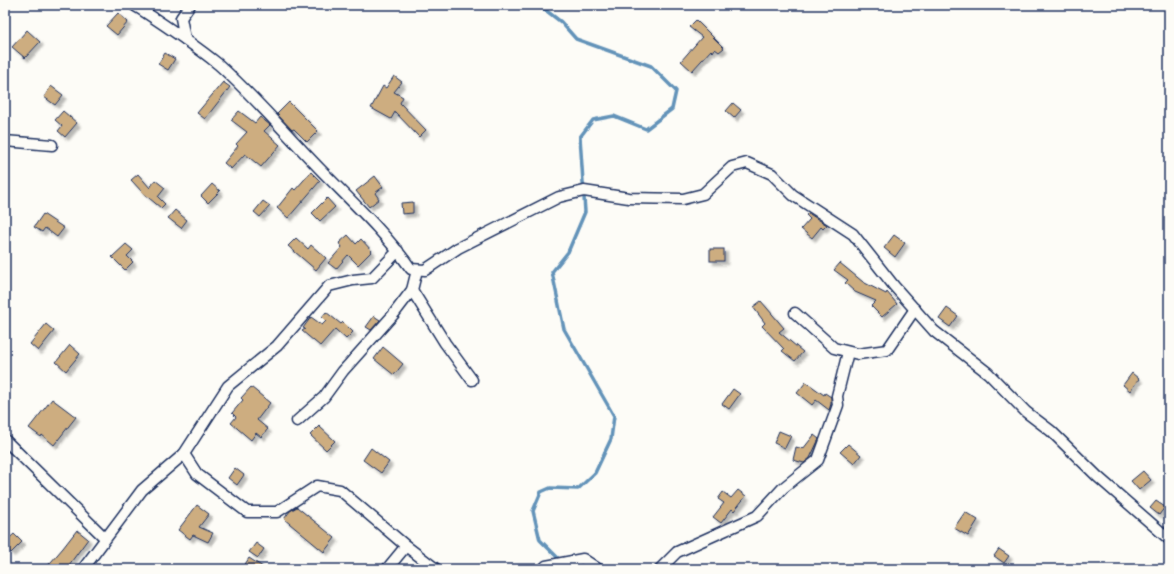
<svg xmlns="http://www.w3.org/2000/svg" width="1174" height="574" font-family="'Patrick Hand',sans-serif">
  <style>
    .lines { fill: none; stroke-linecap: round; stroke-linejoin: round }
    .stream { stroke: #6493b9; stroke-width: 3.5 }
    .building { fill: #cdad80; stroke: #1b2f5e; filter: url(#shadow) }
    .minor-casing { stroke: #1b2f5e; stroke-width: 13 }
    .minor { stroke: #fdfcf7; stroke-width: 10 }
  </style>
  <defs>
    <filter id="shadow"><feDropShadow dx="3.5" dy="3.5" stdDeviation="1" flood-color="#0004"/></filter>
  </defs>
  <rect width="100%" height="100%" fill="#fdfcf7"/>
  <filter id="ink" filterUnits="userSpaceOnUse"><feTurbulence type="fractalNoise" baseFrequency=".025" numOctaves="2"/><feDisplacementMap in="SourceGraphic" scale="8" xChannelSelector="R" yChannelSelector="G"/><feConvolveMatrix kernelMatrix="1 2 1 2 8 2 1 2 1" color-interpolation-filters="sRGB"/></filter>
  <g filter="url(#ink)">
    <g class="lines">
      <path class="stream" d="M 539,5 L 561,22 L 576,39 L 651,66 L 676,91 L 672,109 L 646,129 L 614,116 L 593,120 L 580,137 L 585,212 L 568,252 L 552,272 L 564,329 L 614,416 L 611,439 L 595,473 L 578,489 L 550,488 L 541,492 L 533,511 L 540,540 L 562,562 L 563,569"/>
    </g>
    <g class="building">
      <path d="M 118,13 L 128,22 L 117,35 L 106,26 Z"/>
      <path d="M 696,20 L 724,48 L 719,52 L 715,49 L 713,52 L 711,50 L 692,71 L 681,61 L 702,37 L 689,27 Z"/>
      <path d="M 27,30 L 40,42 L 25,58 L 12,47 Z"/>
      <path d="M 165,53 L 175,59 L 168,70 L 158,64 Z"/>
      <path d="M 394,76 L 402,82 L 394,92 L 403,97 L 400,103 L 426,130 L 419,137 L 395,112 L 391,119 L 371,108 L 383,86 L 386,88 Z"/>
      <path d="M 223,82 L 230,87 L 205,119 L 197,113 Z"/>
      <path d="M 51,86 L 63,95 L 55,105 L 44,97 Z"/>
      <path d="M 289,102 L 318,131 L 307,142 L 294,129 L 292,130 L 277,114 Z"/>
      <path d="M 733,103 L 741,110 L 734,118 L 726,111 Z"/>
      <path d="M 63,111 L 77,123 L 65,137 L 58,131 L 62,126 L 55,120 Z"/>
      <path d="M 239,111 L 255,123 L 260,117 L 270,125 L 264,131 L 280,145 L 261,167 L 245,154 L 231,169 L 224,163 L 238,146 L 236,144 L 247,132 L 231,120 Z"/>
      <path d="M 311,172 L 320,181 L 288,218 L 277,208 L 293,188 L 295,190 Z"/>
      <path d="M 138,174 L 150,188 L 155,180 L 165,188 L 158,197 L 165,204 L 161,208 L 143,193 L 131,180 Z"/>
      <path d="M 375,176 L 383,187 L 375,193 L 379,199 L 369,207 L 356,191 Z"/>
      <path d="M 212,184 L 220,191 L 208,203 L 201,196 Z"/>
      <path d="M 327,198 L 335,207 L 320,221 L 312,213 Z"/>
      <path d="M 263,201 L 270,206 L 260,217 L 254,212 Z"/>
      <path d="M 413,202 L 413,213 L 402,214 L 401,203 Z"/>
      <path d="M 175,210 L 187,220 L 181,228 L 168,218 Z"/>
      <path d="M 808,213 L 827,225 L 823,229 L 821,227 L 812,238 L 801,229 L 810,219 L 806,215 Z"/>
      <path d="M 43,214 L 64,228 L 57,237 L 45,228 L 42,232 L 34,227 Z"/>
      <path d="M 348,235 L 356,244 L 361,239 L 372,251 L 358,265 L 348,255 L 336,269 L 328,263 L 342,247 L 339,243 Z"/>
      <path d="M 894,235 L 905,243 L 895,257 L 884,248 Z"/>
      <path d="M 296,238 L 308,249 L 311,245 L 326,258 L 316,270 L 288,246 Z"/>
      <path d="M 126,244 L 133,250 L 127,256 L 133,262 L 125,270 L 112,257 Z"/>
      <rect x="710" y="249" width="14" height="12"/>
      <path d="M 840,263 L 863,282 L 886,294 L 887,292 L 897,304 L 882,317 L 871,306 L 876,301 L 855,292 L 845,283 L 848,280 L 834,270 Z"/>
      <path d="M 761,301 L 784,328 L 779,332 L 803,352 L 795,361 L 782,351 L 784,349 L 762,326 L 765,323 L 753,307 Z"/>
      <path d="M 947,308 L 958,316 L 950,327 L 939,319 Z"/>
      <path d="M 326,312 L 341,324 L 343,322 L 353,332 L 346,339 L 335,329 L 320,346 L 302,331 L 305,329 L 303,328 L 311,317 L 322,325 L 326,321 L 322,317 Z"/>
      <path d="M 374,316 L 380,320 L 371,330 L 366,327 Z"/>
      <path d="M 46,324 L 54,331 L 38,351 L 30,344 Z"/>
      <path d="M 70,345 L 80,354 L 66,371 L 56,362 Z"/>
      <path d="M 383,347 L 403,364 L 394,375 L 374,359 Z"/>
      <path d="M 1132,373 L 1139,379 L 1130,391 L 1123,385 Z"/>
      <path d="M 806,382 L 824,395 L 825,393 L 831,397 L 831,404 L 829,410 L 816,400 L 812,405 L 797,393 Z"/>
      <path d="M 251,387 L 270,403 L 257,420 L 268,429 L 261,437 L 256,433 L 251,440 L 231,423 L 236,417 L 232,413 L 243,400 L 241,398 Z"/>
      <path d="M 733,389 L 740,394 L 729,409 L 722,404 Z"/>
      <path d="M 52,399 L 76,417 L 54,445 L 42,435 L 41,437 L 29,428 Z"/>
      <path d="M 319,426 L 335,441 L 326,450 L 310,435 Z"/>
      <path d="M 779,431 L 791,436 L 785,448 L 774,443 Z"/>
      <path d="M 814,435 L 819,439 L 810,458 L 804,463 L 793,460 L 796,447 L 803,449 Z"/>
      <path d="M 848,444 L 861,455 L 854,464 L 840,452 Z"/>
      <path d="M 371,448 L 389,462 L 381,473 L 363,460 Z"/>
      <path d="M 235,468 L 244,475 L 237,485 L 228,478 Z"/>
      <path d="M 1143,471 L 1151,480 L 1139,490 L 1131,481 Z"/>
      <path d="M 738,490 L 746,496 L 734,511 L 732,509 L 721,523 L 713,517 L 724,503 L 718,499 L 723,492 L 731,498 Z"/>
      <path d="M 1156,501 L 1165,507 L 1159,515 L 1150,508 Z"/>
      <path d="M 197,505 L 209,514 L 199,527 L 213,533 L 208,542 L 193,535 L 190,539 L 178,530 Z"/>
      <path d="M 297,507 L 335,538 L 324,552 L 284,519 L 290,511 Z"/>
      <path d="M 965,512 L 978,520 L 968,536 L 954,528 Z"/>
      <path d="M 77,530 L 88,539 L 66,569 L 45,569 L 63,548 Z"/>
      <path d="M 14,534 L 22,542 L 11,553 L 5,547 L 5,542 Z"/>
      <path d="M 256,543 L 264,549 L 258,558 L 249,552 Z"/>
      <path d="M 999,549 L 1009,556 L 1004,563 L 994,556 Z"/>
      <path d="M 249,558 L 266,569 L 242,569 Z"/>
    </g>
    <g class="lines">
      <g class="minor-casing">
        <g id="minor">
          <path d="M 134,5 C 163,24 191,42 218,64 C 254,96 286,134 319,168 C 351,201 385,232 411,269 L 425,270 L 458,248 L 559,197 L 584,191 L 629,198 L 683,199 L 703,194 L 732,167 L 747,163 L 772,174 L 793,195 L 853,234 L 894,286 L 934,331 L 988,373 L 1026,412 L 1051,431 L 1098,477 L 1169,539"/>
          <path d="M 185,39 L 181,18 L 190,5"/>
          <path d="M 5,141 L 52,145"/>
          <path d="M 412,290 L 445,343 L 472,380"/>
          <path d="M 795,313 L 834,348 L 858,354 L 887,350 L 915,309"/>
          <path d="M 297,421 L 324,397 L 343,371 L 393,315 L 412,290 L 417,270"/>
          <path d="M 5,440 L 105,538"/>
          <path d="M 184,454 L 197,474 L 247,512 L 277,512 L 317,486 L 340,490 L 406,546 L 436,569"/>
          <path d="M 83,569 L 142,490 L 184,454 L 228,386 L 277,346 L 329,286 L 353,280 L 372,278 L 398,251"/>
          <path d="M 387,569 L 406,546"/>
          <path d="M 543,569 L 546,566 L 583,559 L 598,569"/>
          <path d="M 660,569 L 677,552 L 757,516 L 783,488 L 818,460 L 838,405 L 837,396 L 848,352"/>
        </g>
      </g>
      <use href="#minor" class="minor"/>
    </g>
  </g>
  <rect width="1174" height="574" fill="none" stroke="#fdfcf7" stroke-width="20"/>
  <rect x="10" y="10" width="1154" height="554" fill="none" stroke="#1b2f5e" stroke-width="1.5" filter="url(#ink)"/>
</svg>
